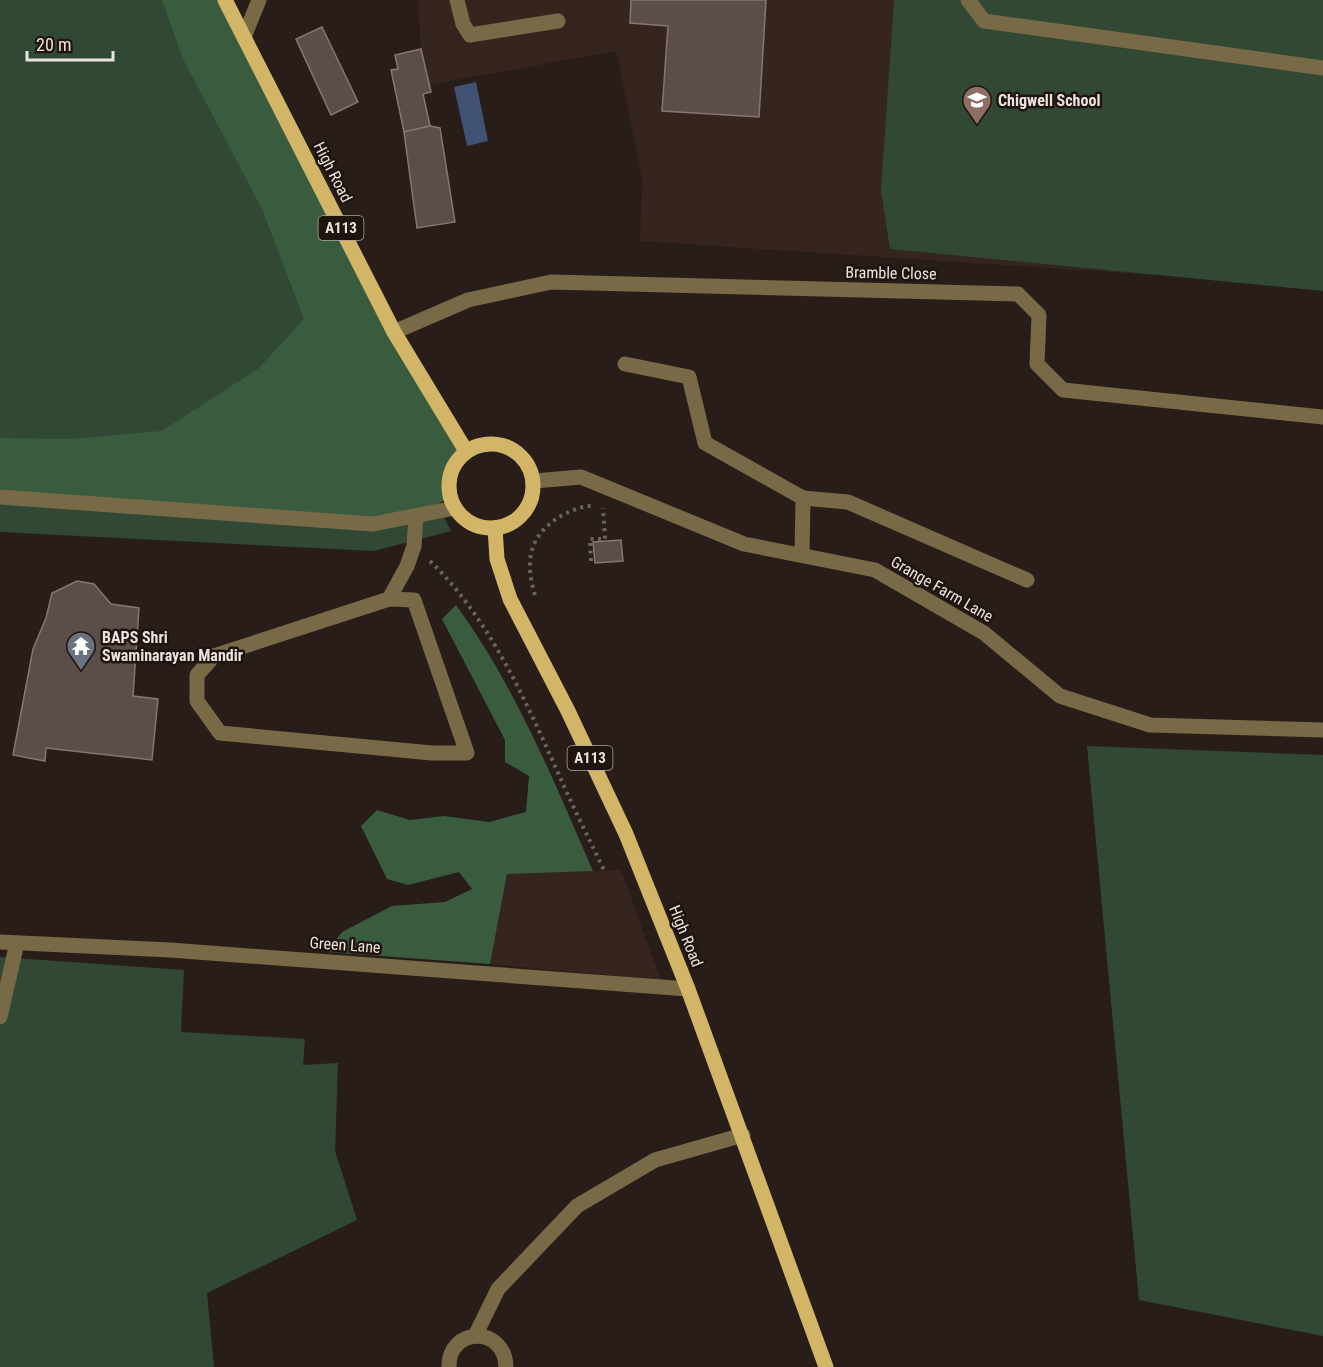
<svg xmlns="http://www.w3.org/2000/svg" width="1323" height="1367" font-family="'Roboto Condensed',sans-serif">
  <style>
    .built { fill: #36241e }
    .green { fill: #314835 }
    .forest { fill: #395c3f }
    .water { fill: #405173 }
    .building { fill: #5b4d48; stroke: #857671; stroke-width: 1.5 }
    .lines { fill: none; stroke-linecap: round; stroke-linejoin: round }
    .path { stroke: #6c625e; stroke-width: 4; stroke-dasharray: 3 4.5; stroke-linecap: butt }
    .minor { stroke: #786a46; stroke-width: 15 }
    .major { stroke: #d2b567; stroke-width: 15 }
    .labels { text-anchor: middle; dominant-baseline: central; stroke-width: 5; stroke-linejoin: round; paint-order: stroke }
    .shield { fill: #1f1410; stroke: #aea5a2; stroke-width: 1.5 }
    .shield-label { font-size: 15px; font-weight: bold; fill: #ebe3e0 }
    .poi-label { font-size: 16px; font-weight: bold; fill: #ebe3e0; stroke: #1f1410; text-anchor: start }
    .street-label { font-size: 16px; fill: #ebe3e0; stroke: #1f1410 }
  </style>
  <rect width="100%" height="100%" fill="#281d19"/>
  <g class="built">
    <path d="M 418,0 L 1323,0 L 1323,286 L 640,241 L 642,178 L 616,51 L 428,85 L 421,49 Z"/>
    <path d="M 621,870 L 661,980 L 490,964 L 507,874 Z"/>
  </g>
  <g class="green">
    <path d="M 0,0 L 234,0 L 394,332 L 434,498 L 451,531 L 374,551 L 0,532 Z"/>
    <path d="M 894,0 L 1323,0 L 1323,291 L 890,249 L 881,191 Z"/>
    <path d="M 1087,746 L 1323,755 L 1323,1336 L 1139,1300 Z"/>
    <path d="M 0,957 L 184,970 L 181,1032 L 305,1039 L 303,1065 L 338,1063 L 335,1151 L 357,1220 L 207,1293 L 214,1367 L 0,1367 Z"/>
  </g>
  <g class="forest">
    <path d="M 162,0 L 226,0 L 244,37 L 466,451 L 450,497 L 416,516 L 373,524 L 0,497 L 0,438 L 70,439 L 162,431 L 259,368 L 304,319 L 262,209 L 183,59 Z"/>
    <path d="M 456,605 C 515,686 553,779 593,871 L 507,874 L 490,964 L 327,952 L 342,932 L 392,906 L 445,902 L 472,889 L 459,872 L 408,885 L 387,879 L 361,826 L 377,810 L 410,820 L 444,816 L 489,822 L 526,812 L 529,776 L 505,762 L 505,740 L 442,619 Z"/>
  </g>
  <path class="water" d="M 476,82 L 488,141 L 467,146 L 454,87 Z"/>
  <g class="building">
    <path d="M 631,0 L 766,0 L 759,117 L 662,111 L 668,26 L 630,23 Z"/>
    <path d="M 322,27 L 358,102 L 331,115 L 296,39 Z"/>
    <path d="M 421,49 L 431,92 L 423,94 L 430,126 L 404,132 L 391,70 L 398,69 L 395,55 Z"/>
    <path d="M 430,126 L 440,128 L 455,222 L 417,228 L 404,132 Z"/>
    <path d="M 621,540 L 623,561 L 595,563 L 593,542 Z"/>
    <path d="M 77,581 L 94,584 L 111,604 L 139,608 L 133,696 L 158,699 L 152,760 L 46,748 L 45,761 L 13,755 L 33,649 L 46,618 L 52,593 Z"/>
  </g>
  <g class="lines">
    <g class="path">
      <path d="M 430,561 C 492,621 528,706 563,784 C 576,813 590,841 604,870"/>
      <path d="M 591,561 L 590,539 L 605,539 L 603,508"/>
      <path d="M 535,595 C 525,562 528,537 559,517 C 568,512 581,506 591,506"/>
    </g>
    <g class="minor">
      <path d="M 457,0 L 463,24 L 470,35 L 558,21"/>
      <path d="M 968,0 L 984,21 L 1323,68"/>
      <path d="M 244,37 L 259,0"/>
      <path d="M 394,332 L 468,300 L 551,282 L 1018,294 L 1039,315 L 1037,364 L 1063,390 L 1323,417"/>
      <path d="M 625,364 L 689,377 L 705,443 L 803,498 L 802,555"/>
      <path d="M 534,481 L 581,477 L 744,544 L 875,570 L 984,633 L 1060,696 L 1150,725 L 1323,730"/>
      <path d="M 0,497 L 373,524 L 455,508"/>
      <path d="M 803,498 L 848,502 L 1027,580"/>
      <path d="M 389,599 L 214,656 L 197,675 L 197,701 L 220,733 L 432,753 L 467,753 L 414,600 L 389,599 L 407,566 L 414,546 L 416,516"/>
      <path d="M 0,942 L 170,950 L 688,989"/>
      <path d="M 0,1017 L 17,943"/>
      <path d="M 475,1336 L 498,1289 L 577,1206 L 655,1160 L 743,1135"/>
      <path d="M 449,1367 C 448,1327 505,1325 506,1367"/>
    </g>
    <g class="major">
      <path d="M 225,0 L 394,332 L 466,451"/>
      <circle cx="491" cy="486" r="42"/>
      <path d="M 495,528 L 497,559 L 510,599 L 568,711 L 626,834 L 688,989 L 826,1367"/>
    </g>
  </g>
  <defs>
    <g id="school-pin" transform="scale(1.5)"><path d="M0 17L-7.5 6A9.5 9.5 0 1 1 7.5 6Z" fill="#8d6e63" stroke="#1f1410"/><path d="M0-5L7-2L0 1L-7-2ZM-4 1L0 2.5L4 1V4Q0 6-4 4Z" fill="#fff"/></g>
    <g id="temple-pin" transform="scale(1.5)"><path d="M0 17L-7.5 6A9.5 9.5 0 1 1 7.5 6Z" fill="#6b7280" stroke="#1f1410"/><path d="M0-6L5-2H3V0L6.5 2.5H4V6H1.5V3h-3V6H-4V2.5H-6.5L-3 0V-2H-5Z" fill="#fff"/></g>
  </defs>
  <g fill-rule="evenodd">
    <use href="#school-pin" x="977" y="100"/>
    <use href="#temple-pin" x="81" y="646"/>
  </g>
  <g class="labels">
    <g class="shield">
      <rect x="318.5" y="216" width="45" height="24" rx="4.5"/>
      <rect x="567.5" y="746" width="45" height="24" rx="4.5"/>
    </g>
    <g class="shield-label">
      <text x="341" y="228">A113</text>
      <text x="590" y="758">A113</text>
    </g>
    <g class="poi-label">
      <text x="998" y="100">Chigwell School</text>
      <text x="102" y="637">BAPS Shri<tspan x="102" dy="18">Swaminarayan Mandir</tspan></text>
    </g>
    <g class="street-label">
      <text transform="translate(333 172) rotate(63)">High Road</text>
      <text transform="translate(891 273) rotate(1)">Bramble Close</text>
      <text transform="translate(942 589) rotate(30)">Grange Farm Lane</text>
      <text transform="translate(686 936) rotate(68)">High Road</text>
      <text transform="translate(345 945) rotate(4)">Green Lane</text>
    </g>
  </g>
  <path d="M27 51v9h86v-9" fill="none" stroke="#ebe3e0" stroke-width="3"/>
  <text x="36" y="51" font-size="18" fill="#ebe3e0" stroke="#1f1410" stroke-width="4.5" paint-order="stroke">20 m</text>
</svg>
